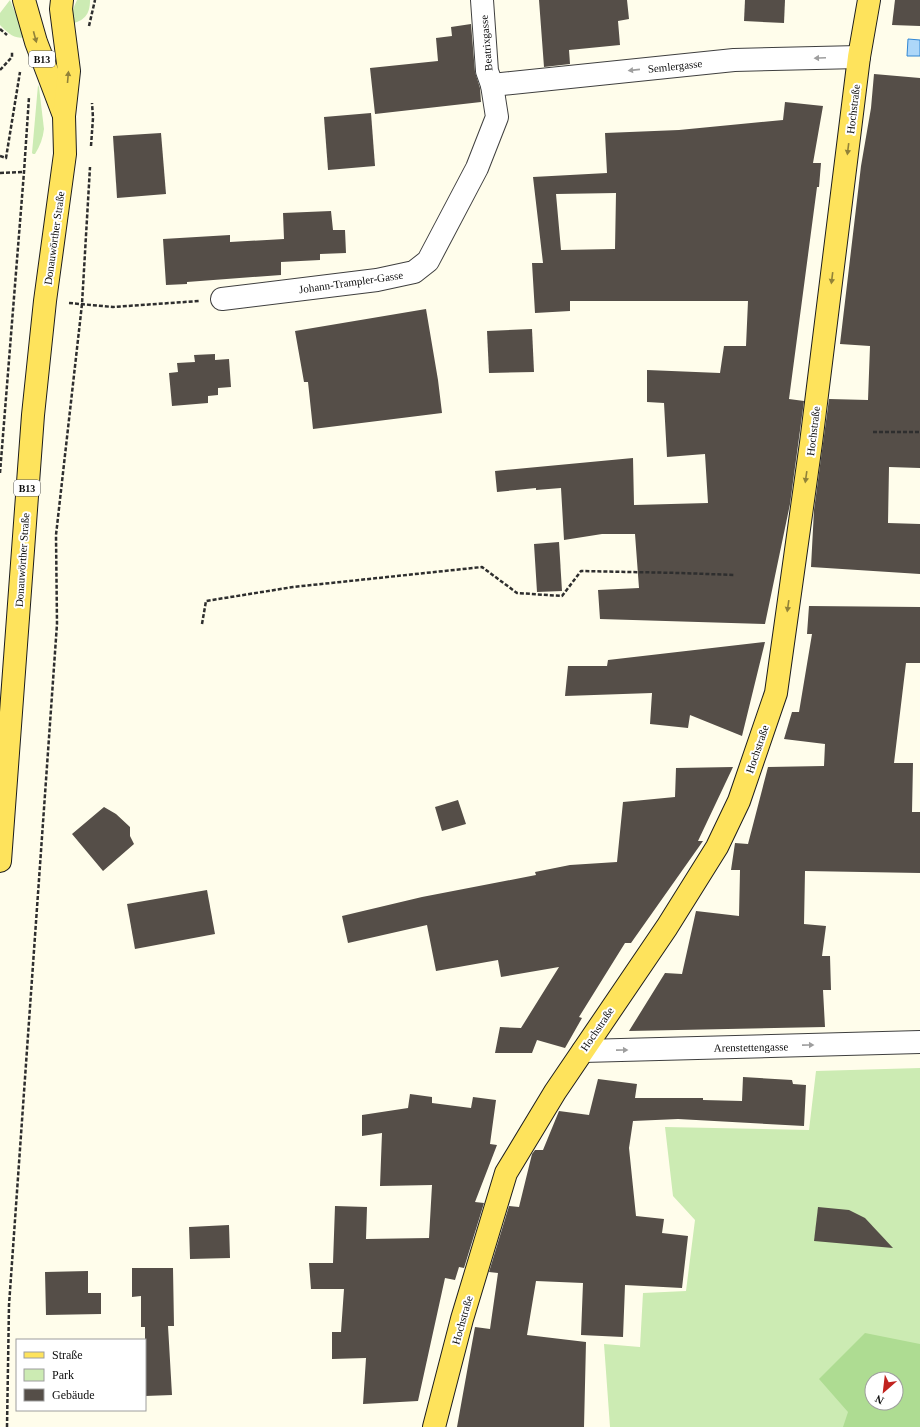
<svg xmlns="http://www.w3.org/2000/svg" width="920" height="1427" font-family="'Times New Roman',serif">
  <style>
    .green { fill: #ccebb3; fill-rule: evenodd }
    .forest { fill: #aedc92; fill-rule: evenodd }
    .water { fill: #add7f9; stroke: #3186d3 }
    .building { fill: #554e48; fill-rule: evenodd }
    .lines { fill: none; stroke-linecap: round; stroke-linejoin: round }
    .minor-casing { stroke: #3f3f3f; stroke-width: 24 }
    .major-casing { stroke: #1d1d1d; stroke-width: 24 }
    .path { stroke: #2e2e2e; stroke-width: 2.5; stroke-dasharray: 4 2; stroke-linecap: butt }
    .minor { stroke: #fff; stroke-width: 22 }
    .major { stroke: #fee35c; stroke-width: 22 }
    .oneway { fill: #918238 }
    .oneway2 { fill: #9e9e9e }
    .labels { text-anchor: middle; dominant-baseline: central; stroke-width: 4; stroke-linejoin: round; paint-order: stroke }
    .shield { fill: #fff; stroke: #555; stroke-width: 1 }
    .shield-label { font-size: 10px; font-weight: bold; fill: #0c0c0c }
    .street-label { font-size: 11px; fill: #0c0c0c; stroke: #fff }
  </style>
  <rect width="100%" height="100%" fill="#fffdeb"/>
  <g class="green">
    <path d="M 10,0 L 25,37 C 14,40 7,32 0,25 L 0,13 Z"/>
    <path d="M 77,0 L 90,0 C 90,15 84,21 70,24 L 70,16 Z"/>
    <path d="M 38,85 L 39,87 L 44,129 C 43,138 40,146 35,154 L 33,154 L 32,153 Z"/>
    <path d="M 920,1068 L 920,1427 L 610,1427 L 604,1344 L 640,1347 L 643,1293 L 686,1291 L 695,1220 L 673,1196 L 665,1127 L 809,1130 L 816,1071 ZM 872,1379 L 896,1379 L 896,1403 L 872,1403 Z"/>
  </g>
  <path class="forest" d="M 865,1333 L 920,1344 L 920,1427 L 843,1427 L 848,1412 L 819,1379 ZM 872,1379 L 896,1379 L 896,1403 L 872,1403 Z"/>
  <path class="water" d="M 908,39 L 920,40 L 920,56 L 907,56 Z"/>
  <g class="building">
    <path d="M 539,0 L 627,0 L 629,19 L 618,21 L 620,45 L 569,50 L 570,64 L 544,67 Z"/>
    <path d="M 745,0 L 785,0 L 784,23 L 744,21 Z"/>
    <path d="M 895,0 L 920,0 L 920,26 L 892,25 Z"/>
    <path d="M 471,24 L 475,72 L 480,88 L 481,102 L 375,114 L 370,68 L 438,61 L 436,38 L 452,36 L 451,27 Z"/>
    <path d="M 874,74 L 920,78 L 920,468 L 889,467 L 888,523 L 920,524 L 920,574 L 811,567 L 814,510 L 829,399 L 868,400 L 870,346 L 840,344 L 861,166 L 871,108 Z"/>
    <path d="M 785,102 L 823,106 L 813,163 L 821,163 L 819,187 L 817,187 L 789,399 L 804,401 L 790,504 L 765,624 L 600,619 L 598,590 L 639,588 L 635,534 L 602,534 L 564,540 L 561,488 L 536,490 L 536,488 L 497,492 L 495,471 L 633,458 L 634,505 L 708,503 L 705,454 L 667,457 L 664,403 L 647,402 L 647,370 L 720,373 L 724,346 L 746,346 L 748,301 L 570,301 L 570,311 L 535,313 L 532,263 L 543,263 L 533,177 L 607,173 L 605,133 L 679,130 L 783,120 ZM 616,193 L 615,249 L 561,250 L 556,194 Z"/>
    <path d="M 371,113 L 375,166 L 328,170 L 324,117 Z"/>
    <path d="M 161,133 L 166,194 L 117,198 L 113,136 Z"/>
    <path d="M 331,211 L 333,230 L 345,230 L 346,253 L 320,254 L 320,260 L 281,262 L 281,275 L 187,282 L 187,284 L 166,285 L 163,239 L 230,235 L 230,242 L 284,239 L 283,213 Z"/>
    <path d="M 426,309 L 438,380 L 442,413 L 313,429 L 308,382 L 304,382 L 295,331 Z"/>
    <path d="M 532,329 L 534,372 L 489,373 L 487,331 Z"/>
    <path d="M 215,354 L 215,360 L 229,359 L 231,387 L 218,388 L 218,395 L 208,396 L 208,403 L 172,406 L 169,373 L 178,372 L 177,363 L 195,362 L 194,355 Z"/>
    <path d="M 559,542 L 562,591 L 537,592 L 534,544 Z"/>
    <path d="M 809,606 L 920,607 L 920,663 L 906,663 L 894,763 L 913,763 L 912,812 L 920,812 L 920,873 L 805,871 L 804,924 L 826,926 L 822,956 L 830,956 L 831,990 L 823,990 L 825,1027 L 629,1031 L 665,973 L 682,974 L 696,911 L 739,916 L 740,870 L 731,870 L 735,843 L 748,844 L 768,767 L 824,766 L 825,744 L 784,739 L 792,712 L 799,712 L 812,634 L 807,634 Z"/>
    <path d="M 765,642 L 742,736 L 690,715 L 688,728 L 650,724 L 652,693 L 565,696 L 568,666 L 607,666 L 608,660 Z"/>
    <path d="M 733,767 L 698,841 L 703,841 L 631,943 L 625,943 L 579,1017 L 582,1018 L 565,1048 L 537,1040 L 532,1053 L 495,1053 L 500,1027 L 521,1028 L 559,967 L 501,977 L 498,960 L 436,971 L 427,925 L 348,943 L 342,916 L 422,897 L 536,875 L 535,872 L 570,865 L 617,862 L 623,802 L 675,797 L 676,768 Z"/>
    <path d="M 458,800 L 466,824 L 442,831 L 435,807 Z"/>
    <path d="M 104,807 L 116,814 L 130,827 L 130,836 L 134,844 L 103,871 L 72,834 Z"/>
    <path d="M 207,890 L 215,934 L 135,949 L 127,904 Z"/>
    <path d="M 743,1077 L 792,1080 L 793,1084 L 806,1085 L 804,1126 L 678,1119 L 633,1121 L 629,1148 L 636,1216 L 664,1219 L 662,1233 L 688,1236 L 682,1288 L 625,1285 L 623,1337 L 581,1335 L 583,1283 L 536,1281 L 527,1335 L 586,1342 L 584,1427 L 457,1427 L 475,1327 L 490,1329 L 498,1273 L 489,1272 L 509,1206 L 519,1207 L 532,1154 L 535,1150 L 543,1150 L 559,1111 L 589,1115 L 598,1079 L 637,1084 L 635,1098 L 703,1098 L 703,1100 L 742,1101 Z"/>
    <path d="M 410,1094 L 432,1097 L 432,1103 L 471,1108 L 473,1097 L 496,1100 L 490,1144 L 497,1145 L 475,1202 L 484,1203 L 464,1268 L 459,1267 L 455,1280 L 445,1278 L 418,1401 L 363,1404 L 366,1358 L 332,1359 L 332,1332 L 341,1332 L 344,1289 L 311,1289 L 309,1263 L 333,1263 L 335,1206 L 367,1207 L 366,1239 L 429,1238 L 432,1185 L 380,1186 L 382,1133 L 362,1136 L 362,1115 L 408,1108 Z"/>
    <path d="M 818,1207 L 849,1210 L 865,1218 L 893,1248 L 814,1241 Z"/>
    <path d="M 229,1225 L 230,1258 L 190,1259 L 189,1227 Z"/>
    <path d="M 132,1268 L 173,1268 L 174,1326 L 168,1326 L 172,1395 L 145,1396 L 145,1327 L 141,1327 L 141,1296 L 132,1297 Z"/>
    <path d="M 88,1271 L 88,1293 L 101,1293 L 101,1314 L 46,1315 L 45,1272 Z"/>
  </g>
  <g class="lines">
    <g class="minor-casing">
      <g id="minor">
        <path d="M 492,85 L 734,60 L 859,57"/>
        <path d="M 222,299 L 377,280 L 414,272 L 428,261 L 477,168 L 497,117 L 492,85 L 487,71 L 482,0"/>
        <path d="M 583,1051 L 920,1042"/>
      </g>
    </g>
    <g class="major-casing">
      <g id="major">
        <path d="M 24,0 L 36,42 L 63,113"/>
        <path d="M 0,861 L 33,415 L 45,301 L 65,154 L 64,116 L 69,71 L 61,9 L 62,0"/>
        <path d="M 434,1427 L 462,1319 L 506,1173 L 555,1092 L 667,927 L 717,847 L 739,801 L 776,693 L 811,443 L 859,57 L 869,0"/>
      </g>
    </g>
    <g class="path">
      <path d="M 89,26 L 95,0"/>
      <path d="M 0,29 L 7,35"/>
      <path d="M 0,70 L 12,57 L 12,51"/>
      <path d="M 91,146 L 93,118 L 92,103"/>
      <path d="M 0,156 L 6,158 L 20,72"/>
      <path d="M 0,173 L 24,172"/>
      <path d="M 69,303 L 113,307 L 199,301"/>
      <path d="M 873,432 L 920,432"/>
      <path d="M 0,473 L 24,172 L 29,97"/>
      <path d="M 202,624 L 206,601 L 293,587 L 482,567 L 517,593 L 562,596 L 581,571 L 681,573 L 734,575"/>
      <path d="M 7,1427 L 9,1305 L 57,624 L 56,535 L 82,304 L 90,167"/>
    </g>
    <use href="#minor" class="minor"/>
    <use href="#major" class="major"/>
  </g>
  <defs><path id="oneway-solid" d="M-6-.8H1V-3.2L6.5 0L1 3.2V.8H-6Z"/></defs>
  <g class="oneway">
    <use href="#oneway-solid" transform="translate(35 37) rotate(75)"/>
    <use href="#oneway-solid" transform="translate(68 77) rotate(-85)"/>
    <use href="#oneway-solid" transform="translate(848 149) rotate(97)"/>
    <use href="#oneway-solid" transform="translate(832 278) rotate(97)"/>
    <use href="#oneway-solid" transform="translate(806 477) rotate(98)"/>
    <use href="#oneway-solid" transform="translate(788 606) rotate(98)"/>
  </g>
  <g class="oneway2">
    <use href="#oneway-solid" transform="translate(820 58) rotate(178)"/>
    <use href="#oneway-solid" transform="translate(634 70) rotate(174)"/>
    <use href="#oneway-solid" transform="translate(808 1045) rotate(-1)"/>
    <use href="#oneway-solid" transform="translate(622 1050) rotate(-1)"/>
  </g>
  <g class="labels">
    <g class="shield">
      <rect x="29" y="51" width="26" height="16" rx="3"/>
      <rect x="14" y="480" width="26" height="16" rx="3"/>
    </g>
    <g class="shield-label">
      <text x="42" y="59">B13</text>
      <text x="27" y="488">B13</text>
    </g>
    <g class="street-label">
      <text transform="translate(486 43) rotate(-95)">Beatrixgasse</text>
      <text transform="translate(675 66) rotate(-6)">Semlergasse</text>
      <text transform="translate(853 109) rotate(-83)">Hochstraße</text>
      <text transform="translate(54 238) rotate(-82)">Donauwörther Straße</text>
      <text transform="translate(351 282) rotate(-8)">Johann-Trampler-Gasse</text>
      <text transform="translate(813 431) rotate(-83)">Hochstraße</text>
      <text transform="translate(22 560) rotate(-86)">Donauwörther Straße</text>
      <text transform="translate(757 749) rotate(-71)">Hochstraße</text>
      <text transform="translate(597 1029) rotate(-56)">Hochstraße</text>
      <text transform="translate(751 1047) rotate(-1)">Arenstettengasse</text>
      <text transform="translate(462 1320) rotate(-74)">Hochstraße</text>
    </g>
  </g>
  <rect x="16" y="1339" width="130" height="72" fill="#ffffff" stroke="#9e9e9e"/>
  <rect x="24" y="1352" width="20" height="6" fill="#fee35c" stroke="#9e9e9e"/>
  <text x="52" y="1359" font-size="12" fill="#0c0c0c">Straße</text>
  <rect x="24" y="1369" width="20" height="12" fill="#ccebb3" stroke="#9e9e9e"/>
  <text x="52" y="1379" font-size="12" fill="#0c0c0c">Park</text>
  <rect x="24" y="1389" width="20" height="12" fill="#554e48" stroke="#9e9e9e"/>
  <text x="52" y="1399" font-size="12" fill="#0c0c0c">Gebäude</text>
  <g transform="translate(884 1391) rotate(208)"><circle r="19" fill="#ffffff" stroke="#9e9e9e"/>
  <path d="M0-3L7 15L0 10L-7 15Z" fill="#c1231f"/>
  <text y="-6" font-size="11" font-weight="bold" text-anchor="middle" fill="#0c0c0c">N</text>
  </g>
</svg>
